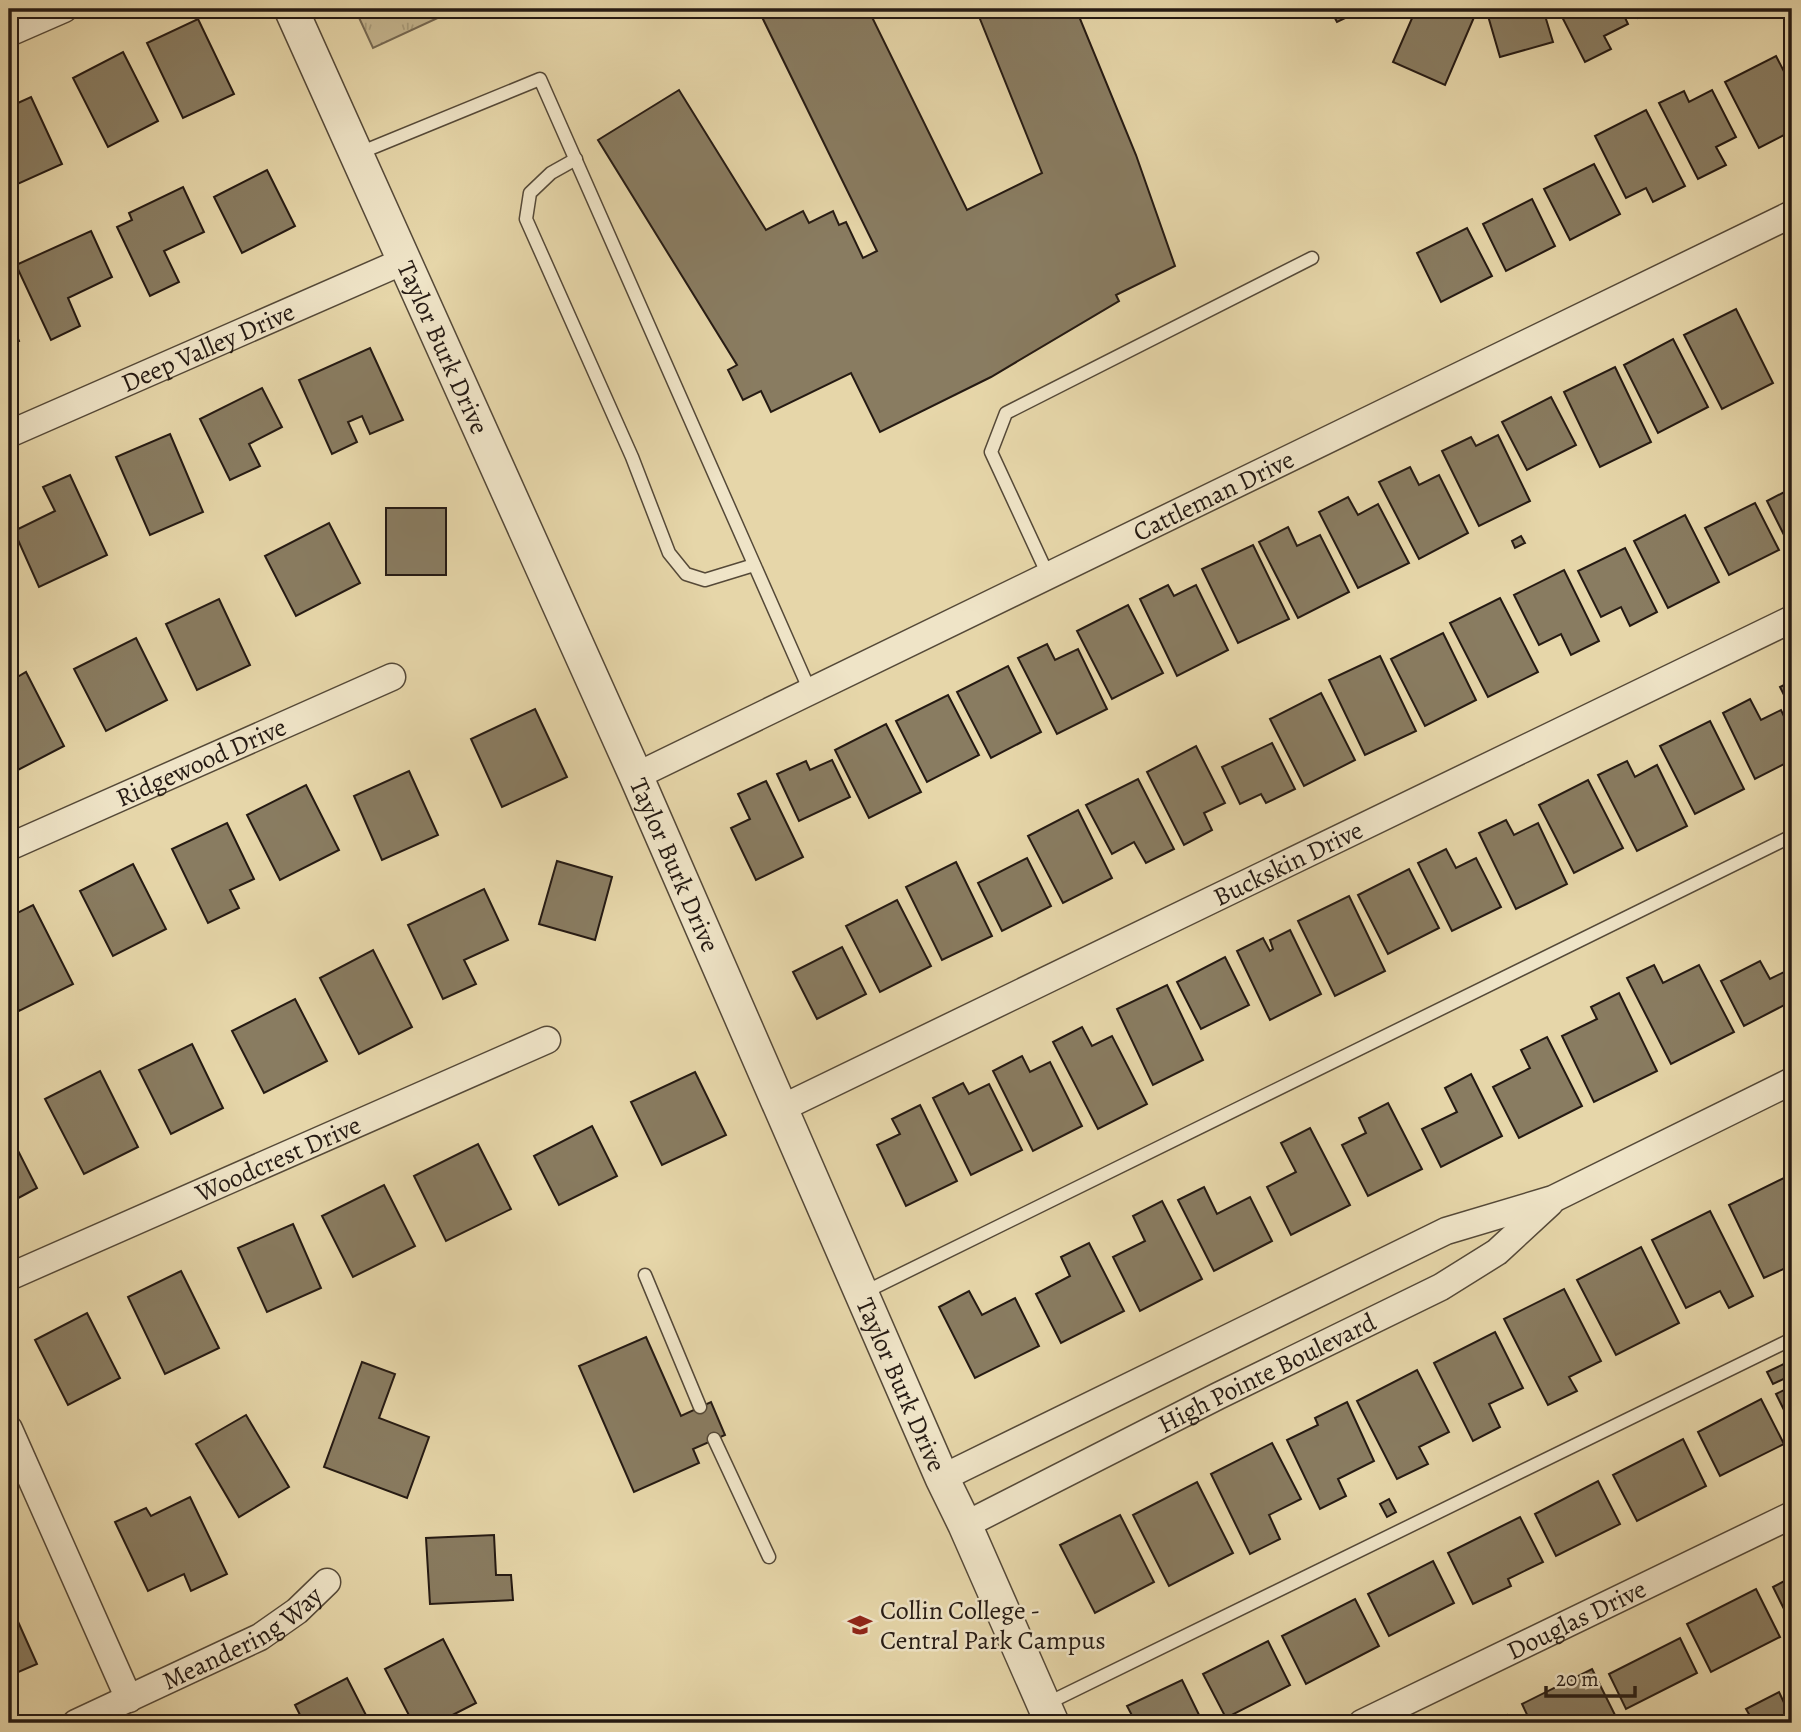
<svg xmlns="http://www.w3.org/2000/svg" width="1801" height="1732" font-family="Alegreya,serif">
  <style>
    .park { fill: url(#park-tufts); stroke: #756852; stroke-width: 2 }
    .building { fill: #897c61; stroke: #251a13; stroke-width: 2 }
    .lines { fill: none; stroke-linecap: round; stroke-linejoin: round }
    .service-casing { stroke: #554938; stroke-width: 15 }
    .minor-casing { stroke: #554938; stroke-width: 29 }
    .tertiary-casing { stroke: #554938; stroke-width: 36 }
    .service { stroke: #efe4c7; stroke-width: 12 }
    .minor { stroke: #efe4c7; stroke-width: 26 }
    .tertiary { stroke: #efe4c7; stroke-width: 33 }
    .labels { text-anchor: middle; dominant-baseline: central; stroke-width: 5; stroke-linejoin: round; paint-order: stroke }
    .street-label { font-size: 26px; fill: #251a13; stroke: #efe4c7 }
    .poi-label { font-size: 26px; fill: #251a13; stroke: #efe4c7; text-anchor: start }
  </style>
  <defs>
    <pattern id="park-tufts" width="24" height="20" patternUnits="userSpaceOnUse" patternTransform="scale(1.75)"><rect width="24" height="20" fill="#c5b690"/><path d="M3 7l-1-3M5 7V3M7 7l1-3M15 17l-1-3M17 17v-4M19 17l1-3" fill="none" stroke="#a99c7b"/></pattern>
  </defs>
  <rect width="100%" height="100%" fill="#e6d6a9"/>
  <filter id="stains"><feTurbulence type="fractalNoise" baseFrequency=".00286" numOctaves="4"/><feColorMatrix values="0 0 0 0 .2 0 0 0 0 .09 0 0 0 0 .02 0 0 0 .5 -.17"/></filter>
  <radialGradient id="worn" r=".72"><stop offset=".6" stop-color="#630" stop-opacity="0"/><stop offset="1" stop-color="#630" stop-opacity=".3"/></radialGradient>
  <path class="park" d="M 355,9 L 457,9 L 373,48 Z"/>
  <g class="building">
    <path d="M 758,9 L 868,9 L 967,210 L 1042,173 L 976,9 L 1076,9 L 1136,155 L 1175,266 L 1116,295 L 1119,301 L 991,377 L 880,432 L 851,373 L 771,412 L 761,391 L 743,400 L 728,370 L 737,365 L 598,140 L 679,90 L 766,230 L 803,211 L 809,223 L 833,211 L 839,225 L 846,222 L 863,258 L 877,251 Z"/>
    <path d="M 1330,9 L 1364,9 L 1337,22 Z"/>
    <path d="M 1416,9 L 1459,9 L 1475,15 L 1445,85 L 1393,62 Z"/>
    <path d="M 1486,9 L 1543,9 L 1553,42 L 1500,57 Z"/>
    <path d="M 1558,9 L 1621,9 L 1628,24 L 1604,36 L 1611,49 L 1585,62 Z"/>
    <path d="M 1633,9 L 1655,9 L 1638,18 Z"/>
    <path d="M 198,19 L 234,94 L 183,118 L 147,43 Z"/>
    <path d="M 123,52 L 158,121 L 108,147 L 73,78 Z"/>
    <path d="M 1776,56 L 1792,87 L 1792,131 L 1759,148 L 1725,82 Z"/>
    <path d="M 1712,90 L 1736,137 L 1716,147 L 1726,165 L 1698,179 L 1659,103 L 1684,91 L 1689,102 Z"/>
    <path d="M 31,97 L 62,164 L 11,187 L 9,181 L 9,107 Z"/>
    <path d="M 1646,110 L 1685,186 L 1653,202 L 1646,188 L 1626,198 L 1595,136 Z"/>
    <path d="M 1594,164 L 1620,214 L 1570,240 L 1544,189 Z"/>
    <path d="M 267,170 L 295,226 L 242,253 L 214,197 Z"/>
    <path d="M 183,187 L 204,232 L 164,251 L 179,282 L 150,296 L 117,227 L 132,220 L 129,213 Z"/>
    <path d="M 1532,199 L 1555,246 L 1506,271 L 1483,224 Z"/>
    <path d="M 1467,228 L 1492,276 L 1441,302 L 1417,253 Z"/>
    <path d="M 91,231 L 112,277 L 68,298 L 80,326 L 51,340 L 16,265 Z"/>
    <path d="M 1736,309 L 1773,383 L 1722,409 L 1684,335 Z"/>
    <path d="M 9,319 L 19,341 L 9,346 Z"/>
    <path d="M 1673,339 L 1708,407 L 1658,433 L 1624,365 Z"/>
    <path d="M 370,348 L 403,420 L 370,434 L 362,416 L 348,422 L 357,442 L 332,454 L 299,380 Z"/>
    <path d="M 1615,367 L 1651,442 L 1600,467 L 1564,392 Z"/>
    <path d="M 262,388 L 282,427 L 249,444 L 260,466 L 230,480 L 200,419 Z"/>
    <path d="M 1551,397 L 1576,445 L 1527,470 L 1502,422 Z"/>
    <path d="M 170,434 L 203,512 L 150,535 L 116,457 Z"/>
    <path d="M 1498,435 L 1530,501 L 1479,526 L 1442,451 L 1471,437 L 1476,446 Z"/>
    <path d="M 1410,467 L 1419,485 L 1439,475 L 1468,533 L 1419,559 L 1379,482 Z"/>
    <path d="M 70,475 L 107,555 L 39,587 L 14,531 L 55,511 L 43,487 Z"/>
    <path d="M 1792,488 L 1792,543 L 1789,545 L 1767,501 Z"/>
    <path d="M 1348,497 L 1358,515 L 1378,504 L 1409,563 L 1358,588 L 1319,512 Z"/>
    <path d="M 1755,503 L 1779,550 L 1729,575 L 1705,528 Z"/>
    <rect x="386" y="508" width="60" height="67"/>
    <path d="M 1685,515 L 1719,582 L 1668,608 L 1634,541 Z"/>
    <path d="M 329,523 L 360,583 L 296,616 L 265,556 Z"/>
    <path d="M 1288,527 L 1297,546 L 1320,535 L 1349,592 L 1298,618 L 1259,542 Z"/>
    <path d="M 1521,536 L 1525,543 L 1515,548 L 1512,541 Z"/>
    <path d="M 1253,545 L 1289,619 L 1238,643 L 1202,569 Z"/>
    <path d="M 1625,548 L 1657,612 L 1630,626 L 1621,607 L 1601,617 L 1578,571 Z"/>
    <path d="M 1564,570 L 1599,641 L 1571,655 L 1561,634 L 1539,645 L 1514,595 Z"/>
    <path d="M 1168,585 L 1174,596 L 1196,585 L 1228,650 L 1177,676 L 1140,599 Z"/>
    <path d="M 1500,598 L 1538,672 L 1488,697 L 1450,623 Z"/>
    <path d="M 219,599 L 250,665 L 197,690 L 166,624 Z"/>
    <path d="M 1128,605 L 1163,673 L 1112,699 L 1077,631 Z"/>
    <path d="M 1443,633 L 1476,700 L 1425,726 L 1391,659 Z"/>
    <path d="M 136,638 L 167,700 L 106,731 L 74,669 Z"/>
    <path d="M 1047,644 L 1055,660 L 1078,649 L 1107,709 L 1057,734 L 1018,658 Z"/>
    <path d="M 1380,656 L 1416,731 L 1365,755 L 1329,680 Z"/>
    <path d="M 1008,666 L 1041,732 L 991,758 L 957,692 Z"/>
    <path d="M 26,672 L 64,746 L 12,773 L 9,765 L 9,682 Z"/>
    <path d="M 1792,681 L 1792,711 L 1780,687 Z"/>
    <path d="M 1321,693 L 1355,760 L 1304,786 L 1270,719 Z"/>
    <path d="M 948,695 L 979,755 L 927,782 L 896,721 Z"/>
    <path d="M 1750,699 L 1761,720 L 1781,710 L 1792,733 L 1792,760 L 1755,779 L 1723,713 Z"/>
    <path d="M 535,709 L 567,777 L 502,807 L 471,739 Z"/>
    <path d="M 1710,721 L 1744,789 L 1695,814 L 1660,746 Z"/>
    <path d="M 886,724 L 921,792 L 869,818 L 835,750 Z"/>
    <path d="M 1272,743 L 1295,789 L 1266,803 L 1261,794 L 1240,804 L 1222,767 Z"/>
    <path d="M 1196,746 L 1225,803 L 1204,813 L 1212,830 L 1184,845 L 1147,772 Z"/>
    <path d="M 832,760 L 850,797 L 799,821 L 777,774 L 806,761 L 810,770 Z"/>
    <path d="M 1627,761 L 1635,777 L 1657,765 L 1687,826 L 1637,851 L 1598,775 Z"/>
    <path d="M 409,771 L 438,835 L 382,860 L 354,796 Z"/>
    <path d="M 1138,779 L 1174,849 L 1146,863 L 1134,842 L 1112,854 L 1086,805 Z"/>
    <path d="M 1588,780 L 1623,848 L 1574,873 L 1539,805 Z"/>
    <path d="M 766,781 L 803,857 L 756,880 L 731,828 L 750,819 L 738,794 Z"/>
    <path d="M 306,785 L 339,850 L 280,880 L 247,815 Z"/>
    <path d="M 1078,810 L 1112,878 L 1063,903 L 1028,836 Z"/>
    <path d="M 1506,820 L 1514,835 L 1538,823 L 1567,884 L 1516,909 L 1479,833 Z"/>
    <path d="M 227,823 L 254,879 L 230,890 L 239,908 L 208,923 L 172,849 Z"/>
    <path d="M 1446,849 L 1456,868 L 1476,858 L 1501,907 L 1452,931 L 1418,863 Z"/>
    <path d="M 1027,858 L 1051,906 L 1002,931 L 978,883 Z"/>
    <path d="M 557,861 L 612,877 L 595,940 L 539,924 Z"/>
    <path d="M 956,862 L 992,936 L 942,960 L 906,887 Z"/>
    <path d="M 133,864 L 166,929 L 113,956 L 80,891 Z"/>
    <path d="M 1409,869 L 1439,928 L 1388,954 L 1358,895 Z"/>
    <path d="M 484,889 L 508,940 L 464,960 L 476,984 L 443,999 L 408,925 Z"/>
    <path d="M 1349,896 L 1385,971 L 1335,996 L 1298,921 Z"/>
    <path d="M 897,900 L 931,966 L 880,992 L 846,926 Z"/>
    <path d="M 33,905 L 73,984 L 19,1011 L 9,990 L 9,917 Z"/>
    <path d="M 1290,930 L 1321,994 L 1270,1020 L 1237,951 L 1263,938 L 1270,951 L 1273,949 L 1270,940 Z"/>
    <path d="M 842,947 L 866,994 L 817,1019 L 793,972 Z"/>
    <path d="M 373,950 L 412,1027 L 359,1054 L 320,978 Z"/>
    <path d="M 1225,957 L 1249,1005 L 1201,1029 L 1177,982 Z"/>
    <path d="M 1760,961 L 1770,979 L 1792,968 L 1792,1001 L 1744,1026 L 1721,981 Z"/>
    <path d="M 1654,965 L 1663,983 L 1699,965 L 1734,1032 L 1671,1064 L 1627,978 Z"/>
    <path d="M 1167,985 L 1203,1060 L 1153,1085 L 1117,1009 Z"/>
    <path d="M 1619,993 L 1657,1071 L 1594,1102 L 1562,1036 L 1597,1019 L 1591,1007 Z"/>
    <path d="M 295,999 L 327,1061 L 264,1093 L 232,1031 Z"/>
    <path d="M 1082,1027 L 1092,1046 L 1112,1036 L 1147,1104 L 1098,1129 L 1053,1042 Z"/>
    <path d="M 1547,1037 L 1582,1106 L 1519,1138 L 1493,1087 L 1530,1068 L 1521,1050 Z"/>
    <path d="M 192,1044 L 223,1108 L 171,1134 L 139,1070 Z"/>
    <path d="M 1022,1056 L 1030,1072 L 1050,1062 L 1082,1126 L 1033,1151 L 993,1071 Z"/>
    <path d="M 100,1071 L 138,1147 L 84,1174 L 45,1099 Z"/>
    <path d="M 695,1072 L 726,1135 L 662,1165 L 631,1102 Z"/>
    <path d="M 1471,1074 L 1502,1136 L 1441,1167 L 1422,1129 L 1457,1112 L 1445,1088 Z"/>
    <path d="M 963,1083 L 969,1094 L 989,1084 L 1022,1150 L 971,1175 L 933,1098 Z"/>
    <path d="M 1388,1103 L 1422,1169 L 1368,1196 L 1342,1145 L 1366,1133 L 1359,1118 Z"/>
    <path d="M 920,1105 L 957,1181 L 906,1206 L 877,1145 L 900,1134 L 892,1119 Z"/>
    <path d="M 592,1126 L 617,1176 L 559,1205 L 534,1156 Z"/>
    <path d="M 1310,1128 L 1350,1205 L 1291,1235 L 1267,1187 L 1296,1172 L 1281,1143 Z"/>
    <path d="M 9,1133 L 37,1188 L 9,1203 Z"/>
    <path d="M 478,1144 L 511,1209 L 446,1241 L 414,1176 Z"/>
    <path d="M 1790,1175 L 1792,1180 L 1792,1265 L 1764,1278 L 1729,1205 Z"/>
    <path d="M 384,1185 L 415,1246 L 353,1277 L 322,1216 Z"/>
    <path d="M 1204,1187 L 1217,1214 L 1250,1197 L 1272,1241 L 1214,1271 L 1178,1200 Z"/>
    <path d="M 1162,1201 L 1202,1279 L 1140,1311 L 1113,1257 L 1145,1241 L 1133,1216 Z"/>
    <path d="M 1710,1211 L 1753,1296 L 1729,1308 L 1720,1291 L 1686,1308 L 1652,1240 Z"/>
    <path d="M 293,1224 L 321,1288 L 267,1312 L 238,1248 Z"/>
    <path d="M 1089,1243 L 1124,1311 L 1061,1343 L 1036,1294 L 1070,1276 L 1061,1257 Z"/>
    <path d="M 1641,1247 L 1679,1323 L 1616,1355 L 1577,1280 Z"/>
    <path d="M 181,1271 L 219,1348 L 165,1374 L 128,1297 Z"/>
    <path d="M 1564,1289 L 1601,1361 L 1569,1377 L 1577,1391 L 1548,1405 L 1504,1319 Z"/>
    <path d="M 969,1291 L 982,1315 L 1015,1298 L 1039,1346 L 975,1378 L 939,1307 Z"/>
    <path d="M 87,1313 L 120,1378 L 68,1405 L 35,1340 Z"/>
    <path d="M 1495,1332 L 1523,1388 L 1489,1404 L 1500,1427 L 1473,1441 L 1434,1363 Z"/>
    <path d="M 646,1337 L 681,1416 L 711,1402 L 725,1435 L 693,1449 L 699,1463 L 634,1492 L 579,1366 Z"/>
    <path d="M 362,1362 L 395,1374 L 379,1418 L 429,1437 L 407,1498 L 324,1467 Z"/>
    <path d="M 1788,1362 L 1792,1375 L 1773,1384 L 1767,1372 Z"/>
    <path d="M 1417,1370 L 1449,1432 L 1419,1447 L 1428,1464 L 1397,1479 L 1357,1401 Z"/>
    <path d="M 1792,1386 L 1792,1426 L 1776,1394 Z"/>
    <path d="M 1761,1399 L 1784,1444 L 1720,1476 L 1698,1432 Z"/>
    <path d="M 1347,1402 L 1374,1461 L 1338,1479 L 1346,1496 L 1320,1509 L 1287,1440 L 1318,1425 L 1315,1418 Z"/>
    <path d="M 246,1415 L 289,1487 L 239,1517 L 196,1444 Z"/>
    <path d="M 1683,1439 L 1706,1486 L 1637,1521 L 1613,1475 Z"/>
    <path d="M 1272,1443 L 1301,1499 L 1269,1515 L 1280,1539 L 1250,1554 L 1211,1474 Z"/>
    <path d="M 1598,1481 L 1620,1524 L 1556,1556 L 1535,1514 Z"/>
    <path d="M 1197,1482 L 1233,1553 L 1169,1586 L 1133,1515 Z"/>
    <path d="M 190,1497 L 227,1574 L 191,1591 L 184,1574 L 148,1591 L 115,1522 L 146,1508 L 151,1516 Z"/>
    <path d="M 1389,1499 L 1396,1512 L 1387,1517 L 1380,1504 Z"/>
    <path d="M 1120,1515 L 1154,1582 L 1095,1613 L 1060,1545 Z"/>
    <path d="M 1520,1517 L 1543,1562 L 1508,1579 L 1511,1586 L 1473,1604 L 1448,1553 Z"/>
    <path d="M 494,1535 L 496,1575 L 511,1575 L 513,1600 L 430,1604 L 426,1538 Z"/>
    <path d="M 1433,1561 L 1454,1603 L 1389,1636 L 1368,1594 Z"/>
    <path d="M 1792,1577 L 1792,1625 L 1773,1587 Z"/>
    <path d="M 1756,1589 L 1780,1637 L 1711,1672 L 1687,1624 Z"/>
    <path d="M 1355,1599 L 1379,1646 L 1306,1684 L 1282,1636 Z"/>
    <path d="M 11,1606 L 37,1664 L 9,1676 L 9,1607 Z"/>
    <path d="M 1680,1638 L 1697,1673 L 1626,1709 L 1609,1674 Z"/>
    <path d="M 443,1639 L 476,1703 L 437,1723 L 413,1723 L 385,1669 Z"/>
    <path d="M 1268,1641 L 1290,1685 L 1226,1718 L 1203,1674 Z"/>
    <path d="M 1592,1669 L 1616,1717 L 1603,1723 L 1531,1723 L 1522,1704 Z"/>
    <path d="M 347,1678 L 370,1723 L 304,1723 L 295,1705 Z"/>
    <path d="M 1182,1680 L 1203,1723 L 1136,1723 L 1127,1706 Z"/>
    <path d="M 1779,1692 L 1786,1707 L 1792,1704 L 1792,1723 L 1754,1723 L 1746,1709 Z"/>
    <path d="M 1507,1715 L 1511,1723 L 1491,1723 Z"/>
  </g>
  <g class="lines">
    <g class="service-casing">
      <g id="service">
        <path d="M 357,154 L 540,79 L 810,691"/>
        <path d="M 576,159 L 551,173 L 530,193 L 526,219 L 632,457 L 669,553 L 686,574 L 705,580 L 754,565"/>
        <path d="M 1048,575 L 991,452 L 1006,413 L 1312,258"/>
        <path d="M 645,1275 L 700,1407"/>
        <path d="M 863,1293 L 1792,836"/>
        <path d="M 714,1439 L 769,1557"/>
        <path d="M 1044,1705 L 1792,1339"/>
      </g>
    </g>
    <g class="minor-casing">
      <g id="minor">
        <path d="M 9,33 L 64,9"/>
        <path id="s1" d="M 9,434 L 406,260"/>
        <path id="s2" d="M 636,776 L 1792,214"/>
        <path id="s3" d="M 9,847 L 392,677"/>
        <path id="s4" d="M 782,1108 L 1792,619"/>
        <path id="s5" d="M 9,1277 L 547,1040"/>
        <path d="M 9,1429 L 129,1699"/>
        <path d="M 942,1478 L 1446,1231 L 1553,1199 L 1792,1081"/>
        <path id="s6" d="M 965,1525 L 1218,1396 L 1441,1287 L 1497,1252 L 1550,1203"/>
        <path id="s7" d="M 76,1723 L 260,1637 L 297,1611 L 327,1582"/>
        <path id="s8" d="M 1362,1723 L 1792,1515"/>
      </g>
    </g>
    <g class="tertiary-casing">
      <g id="tertiary">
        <path id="s9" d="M 291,9 L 636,776 L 942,1478 L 965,1525 L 1052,1723"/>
      </g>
    </g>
    <use href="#service" class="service"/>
    <use href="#minor" class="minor"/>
    <use href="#tertiary" class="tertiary"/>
  </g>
  <defs>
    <g id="university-bare" transform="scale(1.89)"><path d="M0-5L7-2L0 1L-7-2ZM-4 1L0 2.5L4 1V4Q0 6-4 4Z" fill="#8f2418" stroke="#efe4c7" stroke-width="2.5" paint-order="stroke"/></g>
  </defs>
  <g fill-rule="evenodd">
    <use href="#university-bare" x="860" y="1625"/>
  </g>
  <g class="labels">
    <g class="street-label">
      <text stroke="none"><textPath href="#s1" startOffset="217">Deep Valley Drive</textPath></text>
      <text stroke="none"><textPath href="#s9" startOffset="371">Taylor Burk Drive</textPath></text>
      <text stroke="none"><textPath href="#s2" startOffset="642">Cattleman Drive</textPath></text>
      <text stroke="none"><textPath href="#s3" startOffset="210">Ridgewood Drive</textPath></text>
      <text stroke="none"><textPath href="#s4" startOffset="562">Buckskin Drive</textPath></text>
      <text stroke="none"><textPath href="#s9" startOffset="938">Taylor Burk Drive</textPath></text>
      <text stroke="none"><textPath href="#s5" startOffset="294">Woodcrest Drive</textPath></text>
      <text stroke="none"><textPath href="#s6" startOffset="338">High Pointe Boulevard</textPath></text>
      <text stroke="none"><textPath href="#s9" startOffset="1505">Taylor Burk Drive</textPath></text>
      <text stroke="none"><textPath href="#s8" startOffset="238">Douglas Drive</textPath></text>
      <text stroke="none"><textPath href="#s7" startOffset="187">Meandering Way</textPath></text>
    </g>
    <g class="poi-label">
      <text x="880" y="1610">Collin College -<tspan x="880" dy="30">Central Park Campus</tspan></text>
    </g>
  </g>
  <rect width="1801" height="1732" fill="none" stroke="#e6d6a9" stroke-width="35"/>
  <rect x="10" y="10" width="1780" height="1711" fill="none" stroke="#251a13" stroke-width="3.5"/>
  <rect x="18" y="18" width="1766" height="1697" fill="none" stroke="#251a13" stroke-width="2"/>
  <path d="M1546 1686v10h89v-10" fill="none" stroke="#251a13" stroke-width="3.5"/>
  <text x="1556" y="1686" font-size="21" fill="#251a13" stroke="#efe4c7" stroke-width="5" paint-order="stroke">20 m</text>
  <rect width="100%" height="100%" filter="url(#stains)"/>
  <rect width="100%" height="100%" fill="url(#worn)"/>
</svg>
